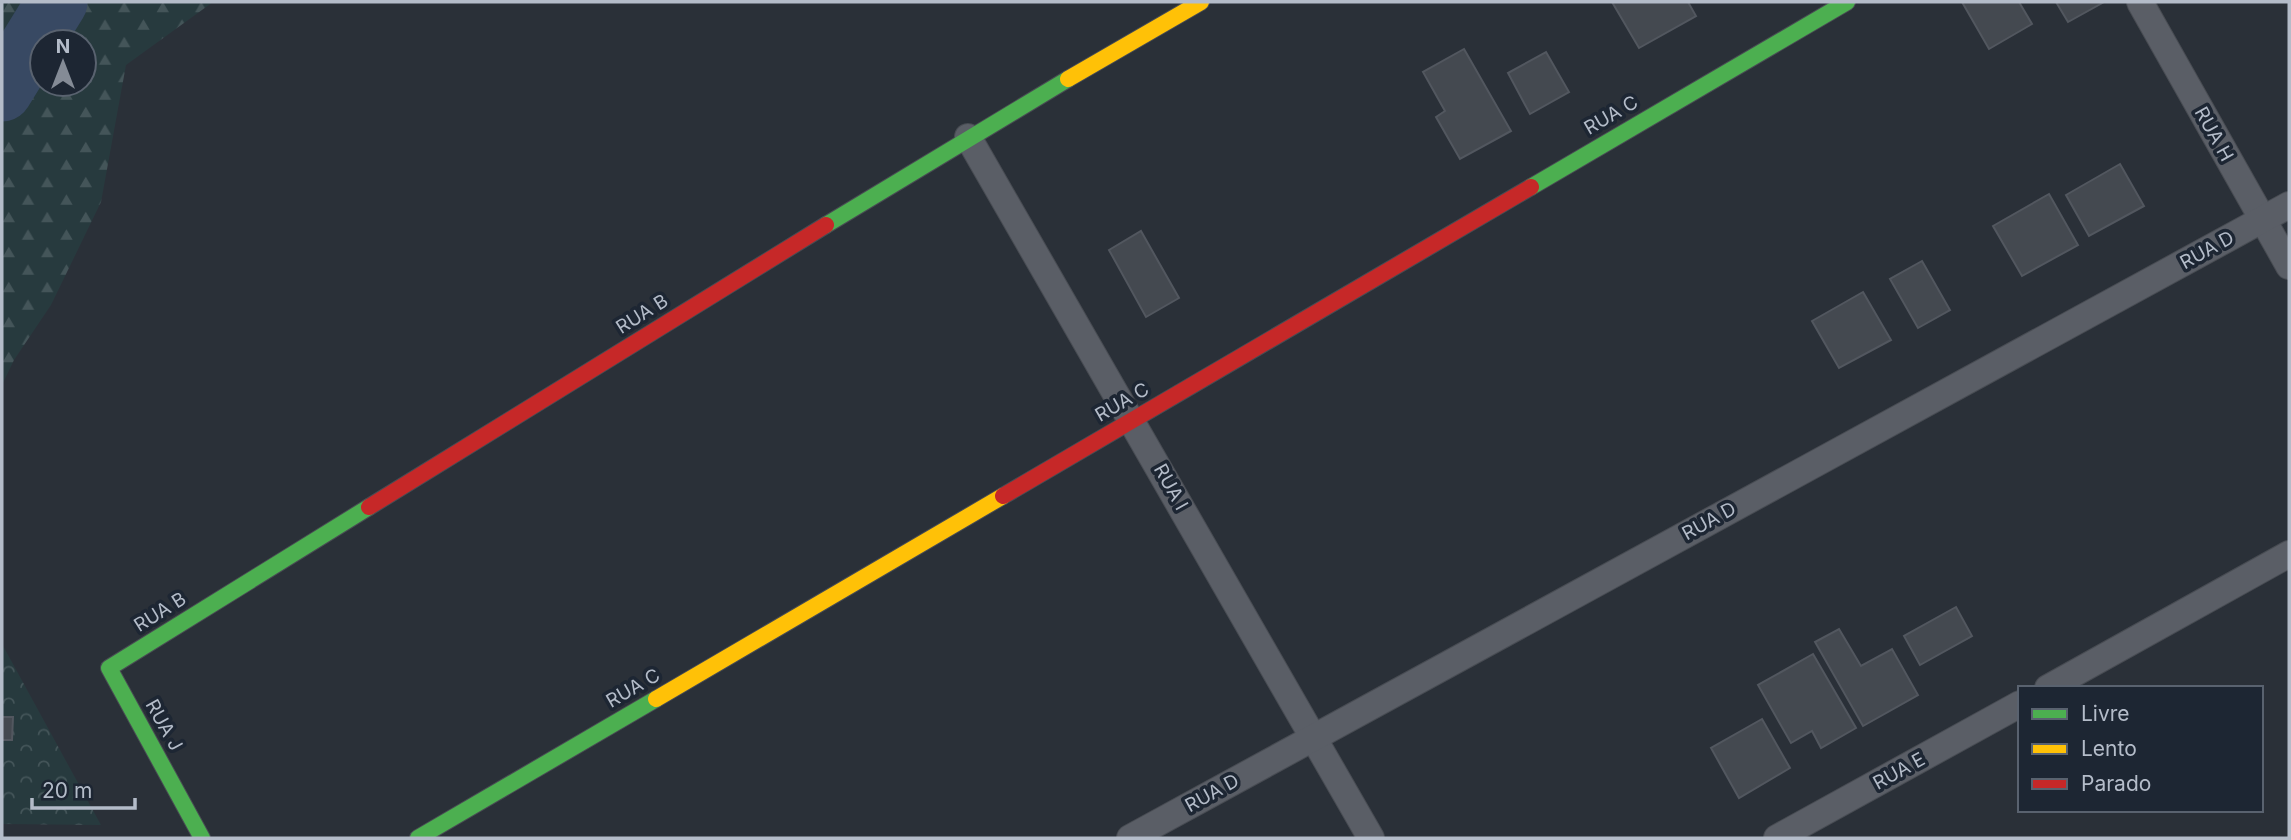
<svg xmlns="http://www.w3.org/2000/svg" width="2291" height="840" font-family="Inter,sans-serif">
  <style>
    .forest { fill: url(#forest-firs); fill-rule: evenodd }
    .park { fill: url(#park-crowns) }
    .lines { fill: none; stroke-linecap: round; stroke-linejoin: round }
    .river { stroke: #384963; stroke-width: 61 }
    .building { fill: #444950; stroke: #52575f; stroke-width: 2 }
    .street-casing { stroke: #484c53; stroke-width: 28 }
    .fast-casing { stroke: #484c53; stroke-width: 18 }
    .slow-casing { stroke: #484c53; stroke-width: 18 }
    .jam-casing { stroke: #484c53; stroke-width: 18 }
    .street { stroke: #5a5e66; stroke-width: 26 }
    .fast { stroke: #4caf50; stroke-width: 16 }
    .slow { stroke: #ffc107; stroke-width: 16 }
    .jam { stroke: #c62828; stroke-width: 16 }
    .labels { text-anchor: middle; dominant-baseline: central; stroke-width: 7; stroke-linejoin: round; paint-order: stroke }
    .street-label { font-size: 19px; fill: #b4bcc9; stroke: #1d2633 }
  </style>
  <defs>
    <pattern id="forest-firs" width="22" height="20" patternUnits="userSpaceOnUse" patternTransform="scale(1.75)"><rect width="22" height="20" fill="#273a3e"/><path d="M5 1l3.5 6h-7zM16 11l3.5 6h-7z" fill="#445559"/></pattern>
    <pattern id="park-crowns" width="20" height="18" patternUnits="userSpaceOnUse" patternTransform="scale(1.75)"><rect width="20" height="18" fill="#273a3e"/><path d="M2 6a3 3 0 1 1 6 0M12 15a3 3 0 1 1 6 0" fill="none" stroke="#445559"/></pattern>
  </defs>
  <rect width="100%" height="100%" fill="#2a3038"/>
  <path class="forest" d="M 2,2 L 213,2 L 126,65 L 101,202 L 51,305 L 14,360 L 2,385 ZM 42,42 L 84,42 L 84,84 L 42,84 Z"/>
  <path class="park" d="M 2,644 L 101,825 L 2,824 Z"/>
  <g class="lines">
    <path class="river" d="M 2,91 L 57,2"/>
  </g>
  <g class="building">
    <path d="M 1612,2 L 1688,2 L 1696,16 L 1639,48 Z"/>
    <path d="M 1962,2 L 2019,2 L 2032,24 L 1989,49 Z"/>
    <path d="M 2056,2 L 2104,2 L 2068,22 Z"/>
    <path d="M 1464,49 L 1511,131 L 1460,159 L 1436,117 L 1445,111 L 1423,72 Z"/>
    <path d="M 1546,52 L 1569,92 L 1530,114 L 1508,73 Z"/>
    <path d="M 2120,164 L 2144,206 L 2089,236 L 2066,195 Z"/>
    <path d="M 2049,194 L 2078,245 L 2022,276 L 1993,226 Z"/>
    <path d="M 1141,231 L 1179,298 L 1146,317 L 1109,250 Z"/>
    <path d="M 1922,261 L 1950,310 L 1918,328 L 1890,279 Z"/>
    <path d="M 1863,292 L 1891,340 L 1839,368 L 1812,321 Z"/>
    <path d="M 1956,607 L 1972,636 L 1920,665 L 1904,636 Z"/>
    <path d="M 1839,629 L 1861,666 L 1892,649 L 1918,695 L 1863,726 L 1815,642 Z"/>
    <path d="M 1813,654 L 1856,728 L 1821,748 L 1812,731 L 1791,743 L 1758,685 Z"/>
    <path d="M 2,717 L 13,717 L 12,740 L 2,740 Z"/>
    <path d="M 1762,719 L 1790,768 L 1739,798 L 1711,748 Z"/>
  </g>
  <g class="lines">
    <g class="street-casing">
      <g id="street">
        <path d="M 2140,2 L 2289,266"/>
        <path d="M 968,137 L 1371,838"/>
        <path d="M 2048,688 L 2289,554"/>
        <path d="M 1130,838 L 2289,205"/>
        <path d="M 1777,838 L 2020,704"/>
      </g>
    </g>
    <g class="fast-casing">
      <g id="fast">
        <path d="M 1531,187 L 1847,2"/>
        <path d="M 826,225 L 1068,79"/>
        <path d="M 202,838 L 109,668 L 369,507"/>
        <path d="M 418,838 L 656,699"/>
      </g>
    </g>
    <g class="slow-casing">
      <g id="slow">
        <path d="M 1068,79 L 1201,2"/>
        <path d="M 656,699 L 1003,496"/>
      </g>
    </g>
    <g class="jam-casing">
      <g id="jam">
        <path d="M 1003,496 L 1531,187"/>
        <path d="M 369,507 L 826,225"/>
      </g>
    </g>
    <use href="#street" class="street"/>
    <use href="#fast" class="fast"/>
    <use href="#slow" class="slow"/>
    <use href="#jam" class="jam"/>
  </g>
  <g class="labels">
    <g class="street-label">
      <text transform="translate(1611 115) rotate(-30)">RUA C</text>
      <text transform="translate(2214 134) rotate(61)">RUA H</text>
      <text transform="translate(2207 250) rotate(-29)">RUA D</text>
      <text transform="translate(642 314) rotate(-32)">RUA B</text>
      <text transform="translate(1122 402) rotate(-30)">RUA C</text>
      <text transform="translate(1171 487) rotate(61)">RUA I</text>
      <text transform="translate(1709 521) rotate(-29)">RUA D</text>
      <text transform="translate(160 612) rotate(-32)">RUA B</text>
      <text transform="translate(633 688) rotate(-30)">RUA C</text>
      <text transform="translate(164 725) rotate(61)">RUA J</text>
      <text transform="translate(1899 771) rotate(-29)">RUA E</text>
      <text transform="translate(1212 793) rotate(-29)">RUA D</text>
    </g>
  </g>
  <rect width="2291" height="840" fill="none" stroke="#b4bcc9" stroke-width="7"/>
  <rect x="2018" y="686" width="245" height="126" fill="#1d2633" stroke="#59626f" stroke-width="2"/>
  <rect x="2032" y="709" width="35" height="10" fill="#4caf50" stroke="#59626f" stroke-width="2"/>
  <text x="2081" y="721" font-size="21" fill="#b4bcc9">Livre</text>
  <rect x="2032" y="744" width="35" height="10" fill="#ffc107" stroke="#59626f" stroke-width="2"/>
  <text x="2081" y="756" font-size="21" fill="#b4bcc9">Lento</text>
  <rect x="2032" y="779" width="35" height="10" fill="#c62828" stroke="#59626f" stroke-width="2"/>
  <text x="2081" y="791" font-size="21" fill="#b4bcc9">Parado</text>
  <g transform="translate(63 63)"><circle r="33" fill="#1d2633" stroke="#59626f" stroke-width="2"/>
  <path d="M0-5L12 26L0 18L-12 26Z" fill="#848b96"/>
  <text y="-10" font-size="19" font-weight="bold" text-anchor="middle" fill="#b4bcc9">N</text>
  </g>
  <path d="M32 798v10h103v-10" fill="none" stroke="#b4bcc9" stroke-width="3.5"/>
  <text x="42" y="798" font-size="21" fill="#b4bcc9" stroke="#1d2633" stroke-width="5" paint-order="stroke">20 m</text>
</svg>
